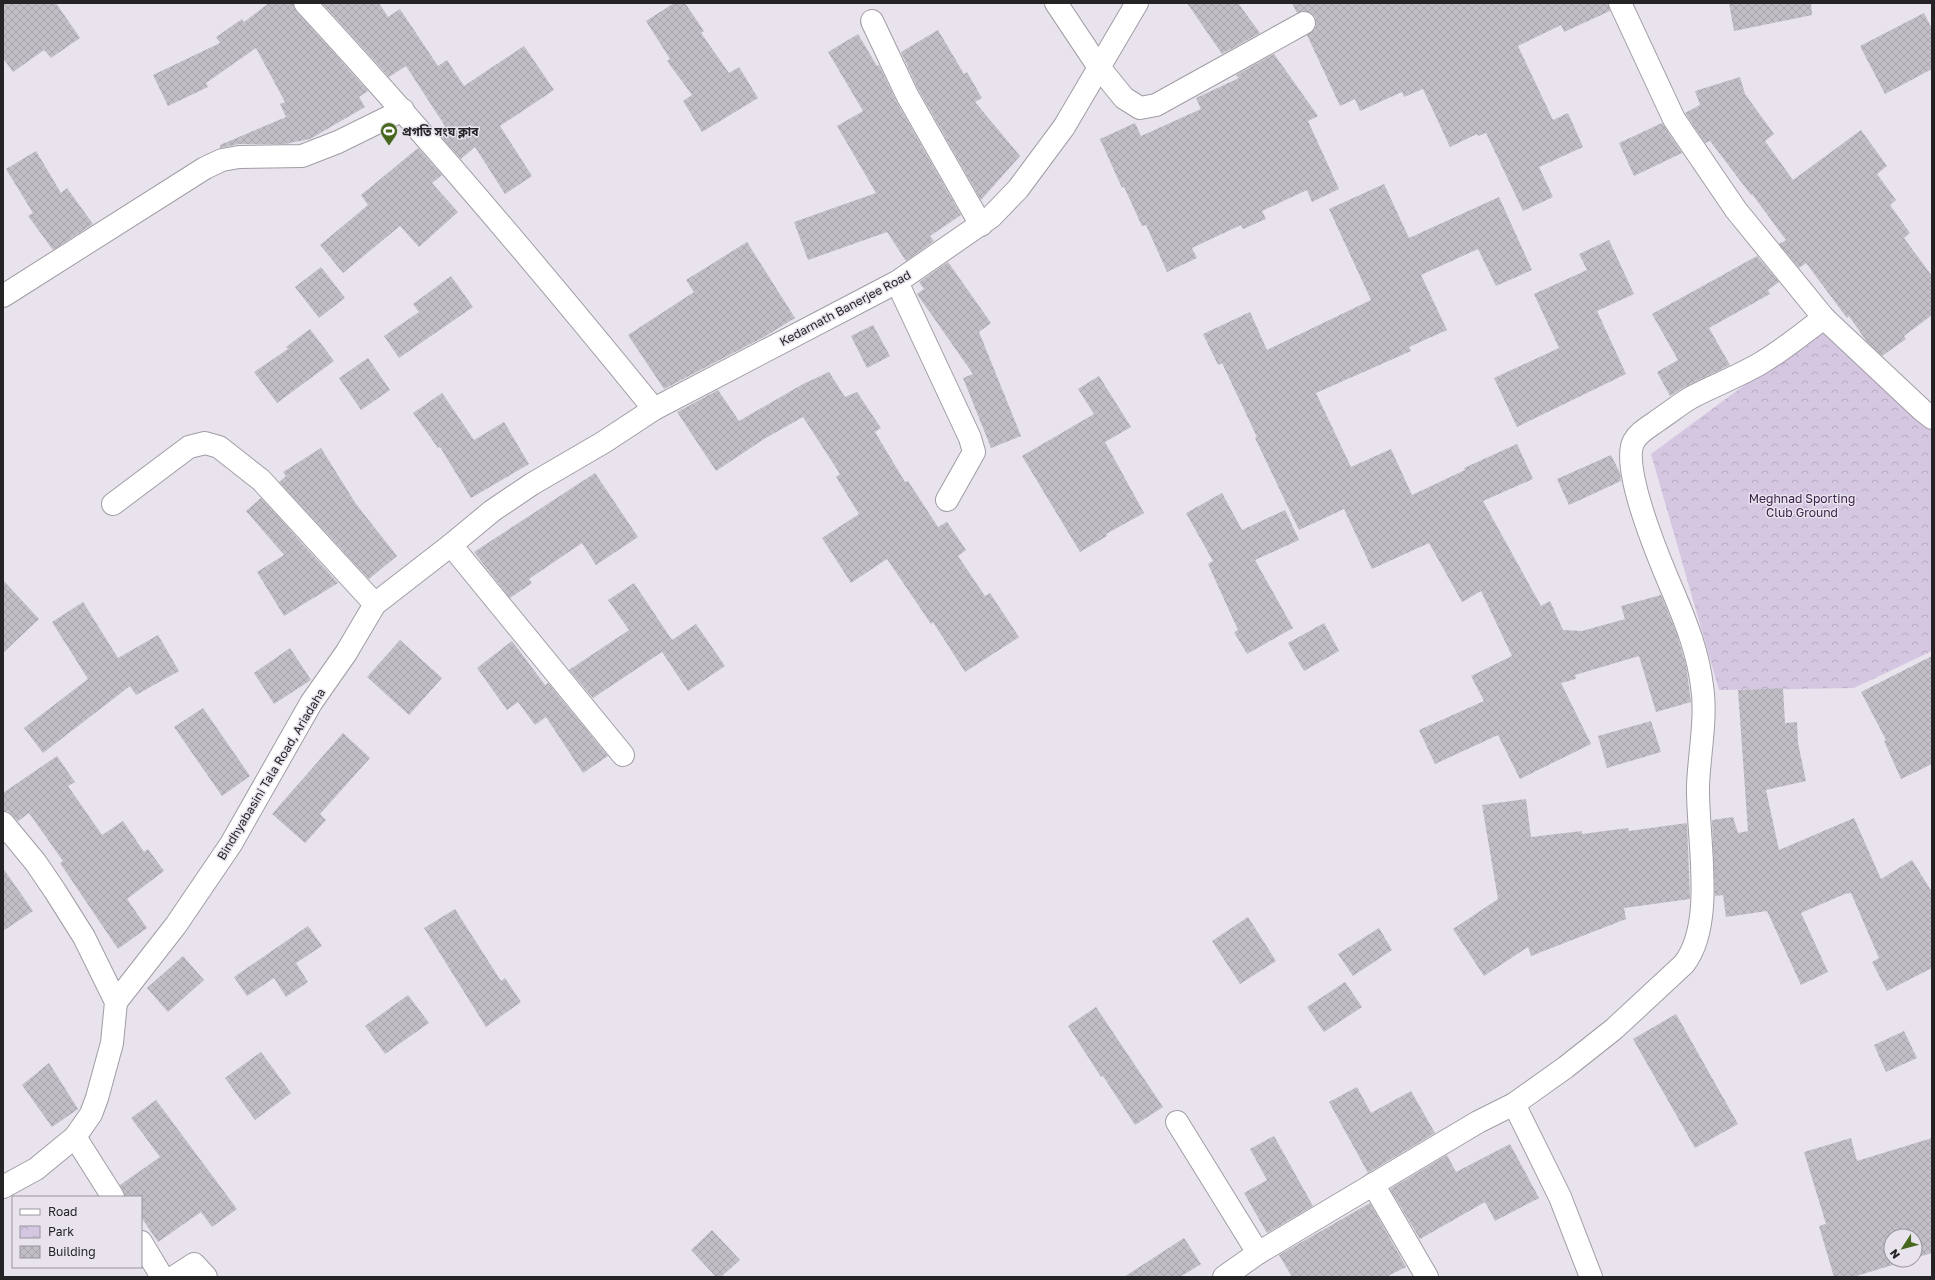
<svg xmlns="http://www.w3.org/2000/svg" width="1935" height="1280" font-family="'Golos Text','Noto Sans Bengali',sans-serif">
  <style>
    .park { fill: url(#park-crowns) }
    .building { fill: url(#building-cross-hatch) }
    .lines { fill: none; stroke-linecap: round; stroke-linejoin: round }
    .minor-casing { stroke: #a19da5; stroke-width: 24 }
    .minor { stroke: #fff; stroke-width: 22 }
    .labels { text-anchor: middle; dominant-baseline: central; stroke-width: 3; stroke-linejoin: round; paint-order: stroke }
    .poi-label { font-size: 12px; font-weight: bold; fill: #252326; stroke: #e8e3ec; text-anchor: start }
    .street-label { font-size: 12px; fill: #252326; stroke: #e8e3ec }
    .park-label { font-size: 12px; fill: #3b224b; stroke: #e8e3ec }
  </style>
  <defs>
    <pattern id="park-crowns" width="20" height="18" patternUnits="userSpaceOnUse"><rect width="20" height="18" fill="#d5c7e1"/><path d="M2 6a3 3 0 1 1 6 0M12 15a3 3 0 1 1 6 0" fill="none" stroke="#b7abc1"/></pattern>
    <pattern id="building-cross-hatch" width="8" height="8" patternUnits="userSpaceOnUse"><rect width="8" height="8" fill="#c2bec6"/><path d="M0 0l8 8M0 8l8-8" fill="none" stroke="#a7a3aa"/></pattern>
  </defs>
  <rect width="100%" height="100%" fill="#e8e3ec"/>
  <path class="park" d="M 1822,328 L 1932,421 L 1932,651 L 1854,688 L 1719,690 L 1651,454 Z"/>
  <g class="building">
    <path d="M 3,3 L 56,3 L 80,38 L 51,58 L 44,50 L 13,72 L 3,58 Z"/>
    <path d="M 269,3 L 293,3 L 296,11 L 368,91 L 359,97 L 365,107 L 310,139 L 285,144 L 239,144 L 220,148 L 220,145 L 286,117 L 280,104 L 285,102 L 256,48 L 206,83 L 208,87 L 168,106 L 153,75 L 220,43 L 216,37 L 242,19 L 244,22 Z"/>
    <path d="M 322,3 L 379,3 L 388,17 L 400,9 L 438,66 L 447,60 L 464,86 L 524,46 L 554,90 L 500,126 L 532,176 L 505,194 L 475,147 L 461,159 L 437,132 L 445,126 L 406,66 L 389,77 Z"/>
    <path d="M 674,3 L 685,3 L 704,31 L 701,33 L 729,73 L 739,67 L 758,98 L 702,132 L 683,101 L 692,95 L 667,61 L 670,59 L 646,21 Z"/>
    <path d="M 1187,3 L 1238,3 L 1260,33 L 1222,54 Z"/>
    <path d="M 1292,3 L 1608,3 L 1610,11 L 1564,32 L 1561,25 L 1518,46 L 1553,120 L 1568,113 L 1583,147 L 1539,167 L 1553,197 L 1523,211 L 1486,133 L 1478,136 L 1477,134 L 1450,147 L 1423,89 L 1404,97 L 1402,92 L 1360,111 L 1355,99 L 1340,106 L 1307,35 L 1315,29 L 1316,24 L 1315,17 L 1311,13 L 1305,11 L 1297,13 Z"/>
    <path d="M 1729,3 L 1811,3 L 1812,15 L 1734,31 Z"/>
    <path d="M 1924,13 L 1932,29 L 1932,69 L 1885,94 L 1860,46 Z"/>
    <path d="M 938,30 L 964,74 L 967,72 L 982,98 L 975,102 L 1020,156 L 981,200 L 918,89 L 901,52 Z"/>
    <path d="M 858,34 L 877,66 L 879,65 L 896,101 L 961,215 L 930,236 L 934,241 L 906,261 L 887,232 L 808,260 L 794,222 L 876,193 L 837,126 L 863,111 L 828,52 Z"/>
    <path d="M 1274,54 L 1318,116 L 1308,121 L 1339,189 L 1312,202 L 1307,190 L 1262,211 L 1266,219 L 1243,229 L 1241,225 L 1192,248 L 1197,258 L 1167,272 L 1146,225 L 1142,226 L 1124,187 L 1122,188 L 1100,139 L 1135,123 L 1141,136 L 1201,109 L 1196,98 L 1239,78 L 1236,75 Z"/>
    <path d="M 1740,77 L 1745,94 L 1774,134 L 1765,141 L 1793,180 L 1861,130 L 1887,166 L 1877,174 L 1896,200 L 1890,205 L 1910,233 L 1904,238 L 1932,276 L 1932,315 L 1904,336 L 1906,339 L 1882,356 L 1867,342 L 1849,316 L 1847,318 L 1806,263 L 1799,268 L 1779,244 L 1786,240 L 1752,194 L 1751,195 L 1710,141 L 1705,143 L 1685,113 L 1700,105 L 1695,91 Z"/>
    <path d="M 1662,123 L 1682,153 L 1634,176 L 1619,143 Z"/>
    <path d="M 418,148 L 442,175 L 432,183 L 458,212 L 419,247 L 400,226 L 343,273 L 320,245 L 368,205 L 361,195 Z"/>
    <path d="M 36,151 L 61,193 L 67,188 L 93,224 L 53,250 L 28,216 L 33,213 L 6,169 Z"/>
    <path d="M 1384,184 L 1409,238 L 1499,197 L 1532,270 L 1496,286 L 1478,249 L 1421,275 L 1447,330 L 1409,347 L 1411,351 L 1316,393 L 1351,467 L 1391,449 L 1412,495 L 1465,470 L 1464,468 L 1517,444 L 1533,479 L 1483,501 L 1541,606 L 1550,601 L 1563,630 L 1582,631 L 1625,619 L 1621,606 L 1661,595 L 1676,632 L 1686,665 L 1691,702 L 1656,712 L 1639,656 L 1575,675 L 1576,679 L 1561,683 L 1591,744 L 1520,779 L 1498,735 L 1435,764 L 1419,730 L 1484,701 L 1471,676 L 1512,656 L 1481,591 L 1462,602 L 1429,543 L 1372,569 L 1344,509 L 1299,530 L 1255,438 L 1257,437 L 1222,363 L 1218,365 L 1203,334 L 1250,312 L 1267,350 L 1371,300 L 1329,209 Z"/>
    <path d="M 1609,240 L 1634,294 L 1597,311 L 1626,374 L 1517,427 L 1494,378 L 1559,348 L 1534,294 L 1587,270 L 1579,254 Z"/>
    <path d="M 747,242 L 795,318 L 764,337 L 664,389 L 628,335 L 694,292 L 686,280 Z"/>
    <path d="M 1757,256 L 1779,282 L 1768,290 L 1770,294 L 1709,328 L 1730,365 L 1686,386 L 1670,396 L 1657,372 L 1678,360 L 1652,314 Z"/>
    <path d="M 948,262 L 991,323 L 979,332 L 1021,436 L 991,448 L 963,378 L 973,374 L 917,294 L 924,289 L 919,282 Z"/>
    <path d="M 321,267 L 345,298 L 319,318 L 295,287 Z"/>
    <path d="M 451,276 L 473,307 L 399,358 L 384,336 L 419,312 L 413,304 Z"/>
    <path d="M 873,325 L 890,356 L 867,368 L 851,336 Z"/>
    <path d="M 310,329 L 334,361 L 277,403 L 254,372 L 288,349 L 286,347 Z"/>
    <path d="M 368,358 L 390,390 L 361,410 L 339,378 Z"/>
    <path d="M 829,372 L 845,397 L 857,392 L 881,428 L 875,432 L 905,482 L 908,481 L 938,527 L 947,522 L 966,550 L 958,556 L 985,596 L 990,593 L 1019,637 L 965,672 L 933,622 L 931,624 L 887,559 L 851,583 L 822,538 L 859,514 L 836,477 L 840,474 L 803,417 L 764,439 L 716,471 L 677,412 L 718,390 L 739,421 L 803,384 Z"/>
    <path d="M 1099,376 L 1131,427 L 1105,442 L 1144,513 L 1106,534 L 1107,536 L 1080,552 L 1022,456 L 1094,414 L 1078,389 Z"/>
    <path d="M 442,393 L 474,440 L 504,422 L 529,464 L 471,498 L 440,447 L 438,448 L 413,413 Z"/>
    <path d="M 321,448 L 356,504 L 397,556 L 369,579 L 279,482 L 286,476 L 283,472 Z"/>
    <path d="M 1611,455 L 1620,473 L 1621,481 L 1569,505 L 1557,479 Z"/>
    <path d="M 595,473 L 638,537 L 596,565 L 582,543 L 529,579 L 532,583 L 510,598 L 474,552 Z"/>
    <path d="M 1222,493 L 1242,530 L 1285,510 L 1299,540 L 1255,560 L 1293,628 L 1247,654 L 1234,632 L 1238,630 L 1208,564 L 1213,561 L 1186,513 Z"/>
    <path d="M 261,498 L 338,583 L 284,616 L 257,572 L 284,555 L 246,511 Z"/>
    <path d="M 3,580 L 39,619 L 3,653 Z"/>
    <path d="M 634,583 L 672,640 L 696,624 L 725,666 L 688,691 L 662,652 L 593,698 L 569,670 L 629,630 L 608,600 Z"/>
    <path d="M 83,602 L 118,658 L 158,635 L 179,671 L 136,695 L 130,686 L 43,753 L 24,728 L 88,679 L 52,622 Z"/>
    <path d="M 1324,623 L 1339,651 L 1304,671 L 1288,643 Z"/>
    <path d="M 400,640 L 442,678 L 409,715 L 367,677 Z"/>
    <path d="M 512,641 L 545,685 L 548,683 L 608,756 L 583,773 L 546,717 L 535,725 L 518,702 L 507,710 L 477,668 Z"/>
    <path d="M 290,648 L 311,680 L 274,704 L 254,673 Z"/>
    <path d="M 1932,656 L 1932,764 L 1901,779 L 1884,741 L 1886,740 L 1861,692 Z"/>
    <path d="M 1783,688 L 1785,723 L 1797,722 L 1798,743 L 1806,781 L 1766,790 L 1779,850 L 1854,818 L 1881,879 L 1912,860 L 1932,892 L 1932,968 L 1887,991 L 1872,962 L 1879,958 L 1851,893 L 1847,894 L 1847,893 L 1801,913 L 1828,972 L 1801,985 L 1767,911 L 1726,917 L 1723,895 L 1715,896 L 1712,820 L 1733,817 L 1738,833 L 1748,831 L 1738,690 Z"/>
    <path d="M 203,708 L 250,776 L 222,796 L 174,727 Z"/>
    <path d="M 1651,721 L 1661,752 L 1607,768 L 1598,736 Z"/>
    <path d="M 343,733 L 370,758 L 320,814 L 326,820 L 305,843 L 272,814 Z"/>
    <path d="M 57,756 L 75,782 L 68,786 L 102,835 L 123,821 L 144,852 L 148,849 L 164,871 L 127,899 L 147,928 L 118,949 L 60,863 L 63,861 L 29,813 L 18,821 L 8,811 L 3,811 L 3,793 Z"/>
    <path d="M 1526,799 L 1531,837 L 1582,831 L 1582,834 L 1628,828 L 1629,831 L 1687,823 L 1690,899 L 1624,908 L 1626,919 L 1531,956 L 1528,947 L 1484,976 L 1453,929 L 1498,899 L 1482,805 Z"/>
    <path d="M 3,868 L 33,911 L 3,931 Z"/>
    <path d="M 455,909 L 501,981 L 505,978 L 521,1002 L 486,1027 L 424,928 Z"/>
    <path d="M 1248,917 L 1276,961 L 1240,984 L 1212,941 Z"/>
    <path d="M 308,926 L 322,946 L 296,963 L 308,982 L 286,997 L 274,978 L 247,996 L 234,977 Z"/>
    <path d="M 1379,928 L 1392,950 L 1353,976 L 1338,954 Z"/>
    <path d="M 183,956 L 204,980 L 168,1012 L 147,988 Z"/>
    <path d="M 1345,982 L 1362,1007 L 1324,1032 L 1307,1007 Z"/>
    <path d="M 408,995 L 429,1023 L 385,1054 L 365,1026 Z"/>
    <path d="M 1096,1007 L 1163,1107 L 1135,1125 L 1103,1076 L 1101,1077 L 1068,1026 Z"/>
    <path d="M 1676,1014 L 1738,1124 L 1695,1148 L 1633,1039 Z"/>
    <path d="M 1904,1031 L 1917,1058 L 1886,1072 L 1874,1045 Z"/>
    <path d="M 261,1052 L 291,1093 L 255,1120 L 225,1078 Z"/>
    <path d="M 49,1063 L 78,1109 L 52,1127 L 22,1085 Z"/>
    <path d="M 1357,1087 L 1371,1113 L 1411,1091 L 1435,1133 L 1368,1173 L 1329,1102 Z"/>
    <path d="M 156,1100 L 237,1209 L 212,1227 L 201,1212 L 158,1242 L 141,1217 L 141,1197 L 125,1197 L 120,1185 L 160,1157 L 131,1118 Z"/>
    <path d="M 1274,1136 L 1313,1206 L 1267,1233 L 1244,1193 L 1267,1180 L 1250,1149 Z"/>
    <path d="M 1851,1138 L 1857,1161 L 1932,1138 L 1932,1253 L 1915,1258 L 1915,1236 L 1891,1236 L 1891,1260 L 1909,1260 L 1853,1277 L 1834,1277 L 1819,1226 L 1826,1224 L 1804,1152 Z"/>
    <path d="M 1510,1144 L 1539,1198 L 1495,1221 L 1485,1202 L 1420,1239 L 1390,1189 L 1447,1155 L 1456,1172 Z"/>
    <path d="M 1370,1203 L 1406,1267 L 1386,1277 L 1292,1277 L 1279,1255 Z"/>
    <path d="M 712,1230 L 740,1260 L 721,1277 L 716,1277 L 691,1250 Z"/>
    <path d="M 1184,1238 L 1201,1264 L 1180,1277 L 1124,1277 Z"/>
  </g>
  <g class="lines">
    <g class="minor-casing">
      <g id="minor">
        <path d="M 305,3 C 426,134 541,270 654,409"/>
        <path d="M 1056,3 L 1098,66 L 1124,98 L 1140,108 L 1156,105 L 1304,23"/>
        <path d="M 1620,3 L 1674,119 L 1736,210 L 1824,318 L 1922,410 L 1932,418"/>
        <path d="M 872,21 L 907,95 L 981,225"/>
        <path d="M 897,282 L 970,438 L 974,452 L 947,500"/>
        <path d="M 3,296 L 205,168 L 222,160 L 239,157 L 302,156 L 338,142 L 403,110"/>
        <path d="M 113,504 L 189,447 L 205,443 L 219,447 L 261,480 L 375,604"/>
        <path d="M 451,545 L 623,755"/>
        <path d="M 3,823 L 36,863 L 55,891 L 84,937 L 116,1002 L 112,1043 L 97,1098 L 91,1114 L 75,1137 L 36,1169 L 3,1187"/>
        <path d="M 116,1002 L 176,925 L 231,844 L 311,703 L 346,653 L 375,604 L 451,545 L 492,511 L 532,484 L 604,442 L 654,409 L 897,282 L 991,217 L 1018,189 L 1064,127 L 1137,3"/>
        <path d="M 1514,1104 L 1560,1197 L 1591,1277"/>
        <path d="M 1177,1122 L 1258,1253"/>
        <path d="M 75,1137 L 113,1197"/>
        <path d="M 1373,1184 L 1427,1277"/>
        <path d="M 141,1242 L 162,1277"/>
        <path d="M 174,1277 L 194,1264 L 206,1277"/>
        <path d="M 1224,1277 L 1258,1253 L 1478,1122 L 1514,1104 L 1566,1067 L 1614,1029 L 1684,964 C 1716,923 1697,837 1698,786 C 1699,755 1707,717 1702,686 C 1698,653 1687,625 1674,594 C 1662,566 1619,466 1634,441 C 1639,432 1649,427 1657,421 C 1669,413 1680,404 1692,397 C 1715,385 1739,376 1761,363 C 1783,350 1803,333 1824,318"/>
      </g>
    </g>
    <use href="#minor" class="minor"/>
  </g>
  <defs>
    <g id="stadium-pin" transform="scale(0.9)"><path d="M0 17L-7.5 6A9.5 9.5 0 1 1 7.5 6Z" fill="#46671d" stroke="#e8e3ec"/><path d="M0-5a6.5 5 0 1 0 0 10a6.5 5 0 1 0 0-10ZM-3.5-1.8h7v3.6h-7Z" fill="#fff"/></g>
  </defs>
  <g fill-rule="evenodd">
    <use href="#stadium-pin" x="389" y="131"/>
  </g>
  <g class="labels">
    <g class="poi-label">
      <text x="402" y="131">প্রগতি সংঘ ক্লাব</text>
    </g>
    <g class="street-label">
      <text transform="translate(845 308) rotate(-28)">Kedarnath Banerjee Road</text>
      <text transform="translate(271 774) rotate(-59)">Bindhyabasini Tala Road, Ariadaha</text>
    </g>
    <g class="park-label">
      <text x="1802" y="498">Meghnad Sporting<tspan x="1802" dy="14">Club Ground</tspan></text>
    </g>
  </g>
  <rect width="1935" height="1280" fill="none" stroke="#252326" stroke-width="8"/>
  <rect x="12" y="1196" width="130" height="72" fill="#e8e3ec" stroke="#9a969d"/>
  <rect x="20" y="1209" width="20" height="6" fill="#ffffff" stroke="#9a969d"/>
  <text x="48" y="1216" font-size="12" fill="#252326">Road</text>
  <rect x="20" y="1226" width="20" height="12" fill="url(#park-crowns)" stroke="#9a969d"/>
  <text x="48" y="1236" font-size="12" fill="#252326">Park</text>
  <rect x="20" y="1246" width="20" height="12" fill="url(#building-cross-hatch)" stroke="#9a969d"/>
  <text x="48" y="1256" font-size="12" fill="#252326">Building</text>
  <g transform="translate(1903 1248) rotate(234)"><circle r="19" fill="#e8e3ec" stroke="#9a969d"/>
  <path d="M0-3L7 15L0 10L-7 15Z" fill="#46671d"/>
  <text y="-6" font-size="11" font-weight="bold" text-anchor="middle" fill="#252326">N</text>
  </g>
</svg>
